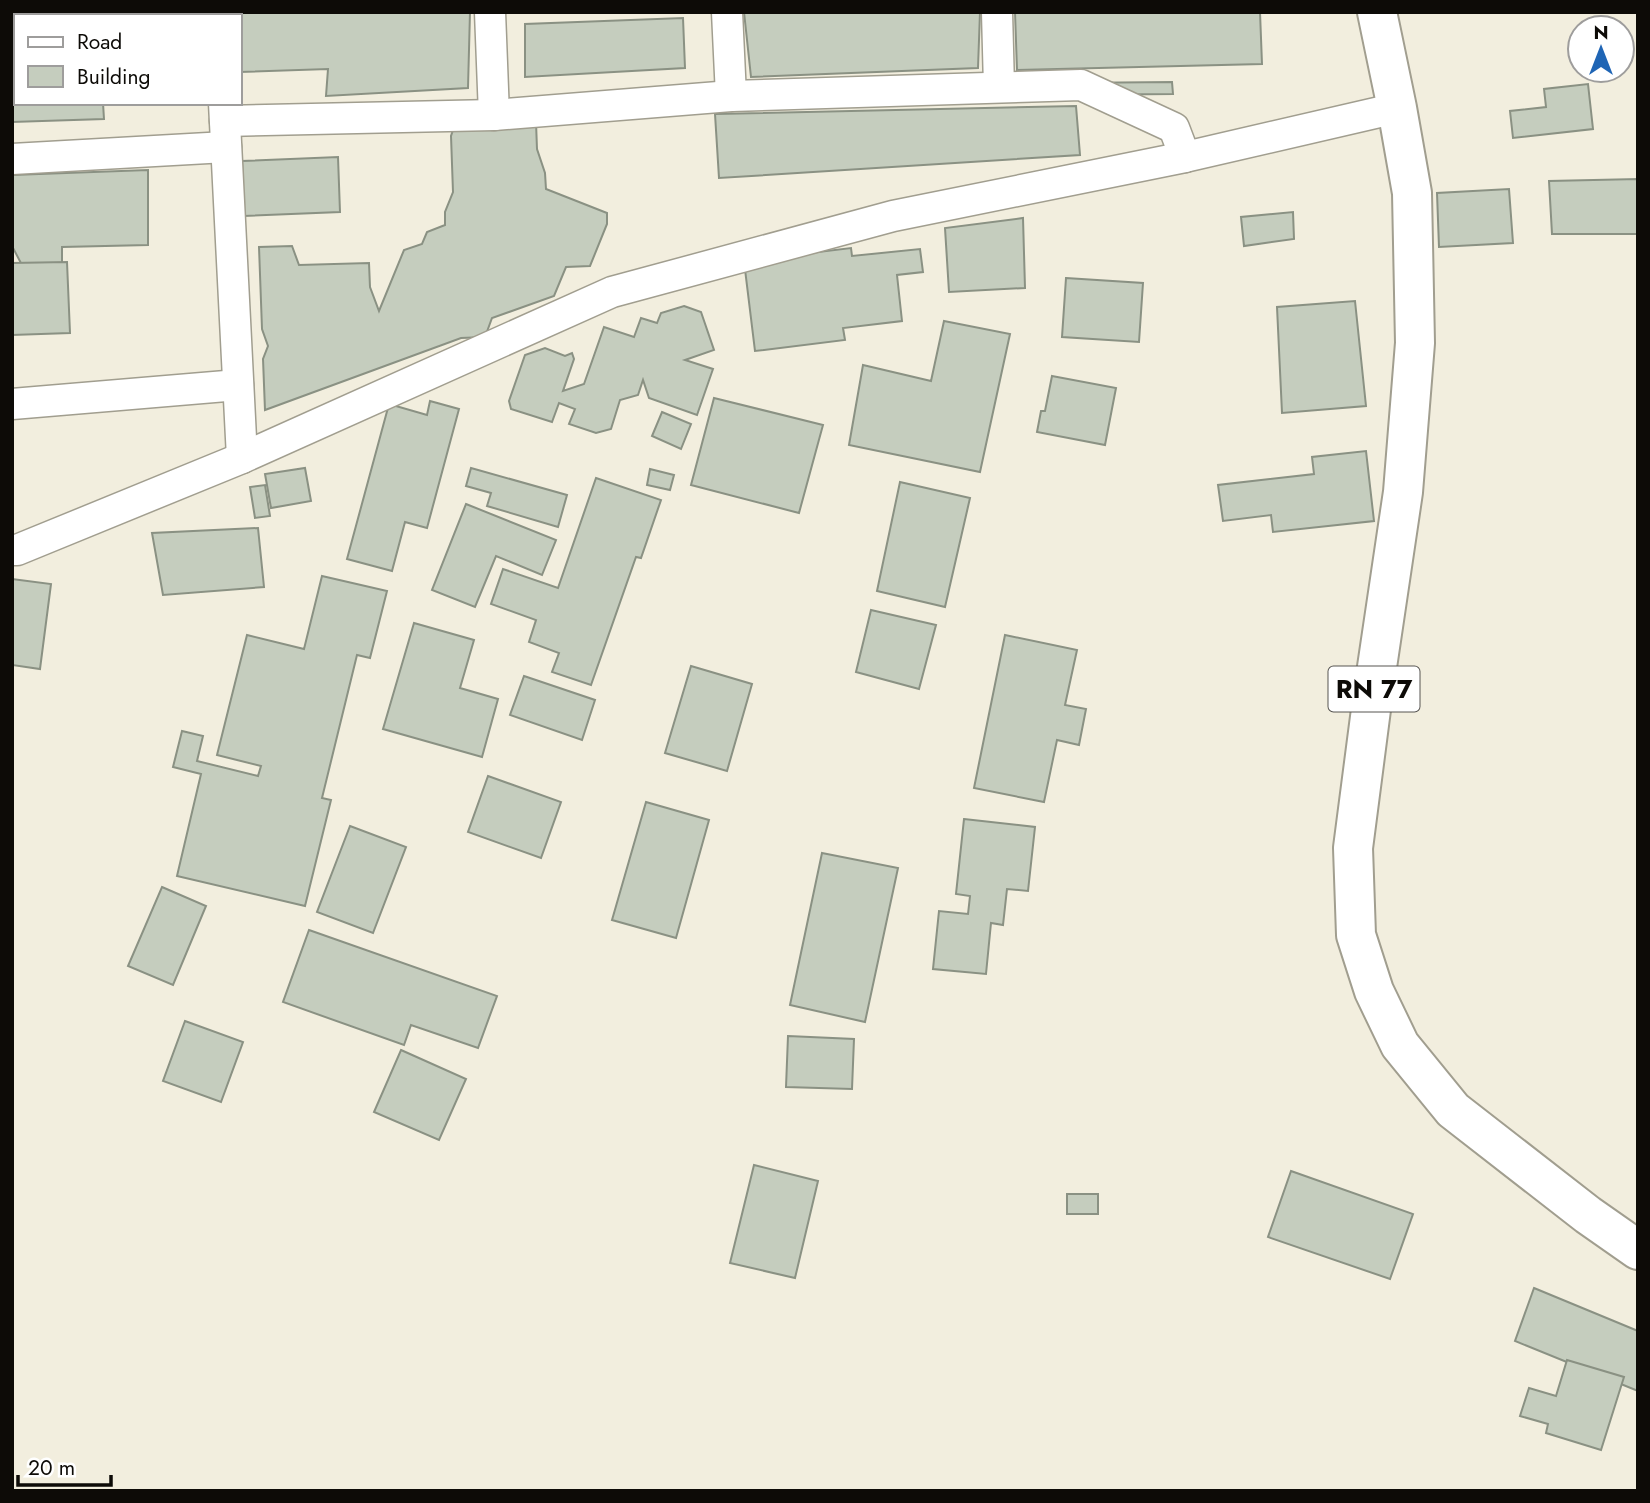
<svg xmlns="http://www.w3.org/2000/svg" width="1650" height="1503" font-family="Jost,sans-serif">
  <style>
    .building { fill: #c5cdbe; stroke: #8a9183; stroke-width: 2 }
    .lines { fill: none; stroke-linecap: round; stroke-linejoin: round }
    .minor-casing { stroke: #a19e8f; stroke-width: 33 }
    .major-casing { stroke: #a19e8f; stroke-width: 42 }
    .minor { stroke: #fff; stroke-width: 30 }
    .major { stroke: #fff; stroke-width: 38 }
    .labels { text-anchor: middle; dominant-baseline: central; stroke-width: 7; stroke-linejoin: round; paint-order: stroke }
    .shield { fill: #fff; stroke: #565451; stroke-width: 2 }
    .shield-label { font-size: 26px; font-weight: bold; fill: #0d0b07 }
  </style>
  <rect width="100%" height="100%" fill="#f2eede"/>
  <g class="building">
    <rect x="54" y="12" width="88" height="4"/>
    <path d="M 231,12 L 470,12 L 468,88 L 326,96 L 328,69 L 240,72 L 240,16 L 231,16 Z"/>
    <path d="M 744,12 L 980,12 L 978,68 L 751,77 Z"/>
    <path d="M 1015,12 L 1260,12 L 1262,64 L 1017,70 Z"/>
    <path d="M 683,18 L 685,68 L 525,77 L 525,24 Z"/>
    <path d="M 12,40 L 16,40 L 16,103 L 103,103 L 104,119 L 12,122 Z"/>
    <path d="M 1172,82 L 1173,94 L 1065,95 L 1065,83 Z"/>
    <path d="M 1588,84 L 1593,129 L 1513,138 L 1510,111 L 1546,107 L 1544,89 Z"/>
    <path d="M 1076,106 L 1080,155 L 719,178 L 715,114 Z"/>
    <path d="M 456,121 L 536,122 L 537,149 L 545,173 L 546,189 L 607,213 L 607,224 L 590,266 L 566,267 L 554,296 L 492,318 L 485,337 L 461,338 L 265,410 L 263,359 L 268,346 L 262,329 L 259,247 L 292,246 L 299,265 L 369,263 L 370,287 L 379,311 L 404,250 L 422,244 L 427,232 L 445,225 L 445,212 L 453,192 L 451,136 Z"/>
    <path d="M 338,157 L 340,212 L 244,216 L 242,161 Z"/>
    <path d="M 148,170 L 148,245 L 62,247 L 62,263 L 23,267 L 12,246 L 12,175 Z"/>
    <path d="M 1638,179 L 1638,234 L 1552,234 L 1549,181 Z"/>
    <path d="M 1509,189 L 1513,243 L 1439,247 L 1437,193 Z"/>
    <path d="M 1293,212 L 1294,239 L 1244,246 L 1241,217 Z"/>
    <path d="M 1023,218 L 1025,288 L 949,292 L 945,228 Z"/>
    <path d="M 851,248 L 852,256 L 920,249 L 923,272 L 897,275 L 902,321 L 843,328 L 845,340 L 755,351 L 744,261 Z"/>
    <path d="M 67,262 L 70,333 L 12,335 L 12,263 Z"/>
    <path d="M 1066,278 L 1143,283 L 1139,342 L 1062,337 Z"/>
    <path d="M 1355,301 L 1366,406 L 1282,413 L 1277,307 Z"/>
    <path d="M 684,306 L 701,312 L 714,350 L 685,360 L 713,369 L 697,415 L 649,398 L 643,380 L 638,395 L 620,400 L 611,429 L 596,433 L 569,424 L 575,409 L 559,403 L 552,422 L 511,409 L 509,401 L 525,355 L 545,348 L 565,356 L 572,353 L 574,359 L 563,391 L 584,384 L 604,327 L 634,337 L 641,318 L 657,323 L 661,313 Z"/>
    <path d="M 944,321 L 1010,334 L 980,472 L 849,445 L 863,365 L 931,381 Z"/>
    <path d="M 1052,376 L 1116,388 L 1105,445 L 1037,432 L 1041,411 L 1045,411 Z"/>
    <path d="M 714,398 L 823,425 L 799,513 L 691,485 Z"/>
    <path d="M 430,401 L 459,409 L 427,528 L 405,522 L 392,571 L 347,559 L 389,404 L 427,415 Z"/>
    <path d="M 662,412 L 691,424 L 681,449 L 652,436 Z"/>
    <path d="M 1366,451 L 1374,521 L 1273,532 L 1271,515 L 1223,521 L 1218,485 L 1314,474 L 1312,457 Z"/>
    <path d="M 305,468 L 311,501 L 271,508 L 265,474 Z"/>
    <path d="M 471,468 L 567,495 L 558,527 L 487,506 L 491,493 L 466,486 Z"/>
    <path d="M 650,469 L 674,475 L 670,490 L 647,485 Z"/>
    <path d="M 596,478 L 661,500 L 641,558 L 636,557 L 591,685 L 552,672 L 559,653 L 529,642 L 536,620 L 491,604 L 503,569 L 558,588 Z"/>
    <path d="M 900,482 L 970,498 L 945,607 L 877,591 Z"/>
    <path d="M 265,485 L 270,516 L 255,518 L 250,487 Z"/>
    <path d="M 466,504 L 556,540 L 542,575 L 496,556 L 475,607 L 432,590 Z"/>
    <path d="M 258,528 L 264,587 L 163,595 L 152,533 Z"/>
    <path d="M 322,576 L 387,591 L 370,658 L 357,655 L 322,798 L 331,800 L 305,906 L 177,876 L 201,774 L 173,767 L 182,731 L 203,736 L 197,761 L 258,776 L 261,766 L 217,755 L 247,635 L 304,649 Z"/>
    <path d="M 12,579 L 51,584 L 40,669 L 12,665 Z"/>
    <path d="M 871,610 L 936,625 L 919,689 L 856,672 Z"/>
    <path d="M 414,623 L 474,640 L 460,688 L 498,699 L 482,757 L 383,729 Z"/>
    <path d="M 1005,635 L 1077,650 L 1065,705 L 1086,709 L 1079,745 L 1057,740 L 1044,802 L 974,788 Z"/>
    <path d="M 691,666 L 752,684 L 727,771 L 665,753 Z"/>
    <path d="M 524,676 L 595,700 L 582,740 L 510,715 Z"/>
    <path d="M 488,776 L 561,802 L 541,858 L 468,832 Z"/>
    <path d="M 646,802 L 709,820 L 676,938 L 612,920 Z"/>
    <path d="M 964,819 L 1035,827 L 1028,891 L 1007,889 L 1003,925 L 991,923 L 986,974 L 933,969 L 939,911 L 968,914 L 970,896 L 956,894 Z"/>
    <path d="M 350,826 L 406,847 L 373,933 L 317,912 Z"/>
    <path d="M 822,853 L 898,868 L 865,1022 L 790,1005 Z"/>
    <path d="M 162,887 L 206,906 L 173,985 L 128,966 Z"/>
    <path d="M 309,930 L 497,996 L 478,1048 L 411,1025 L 404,1045 L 283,1002 Z"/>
    <path d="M 185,1021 L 243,1042 L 221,1102 L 163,1081 Z"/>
    <path d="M 788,1036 L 854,1039 L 852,1089 L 786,1087 Z"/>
    <path d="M 401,1050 L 466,1079 L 439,1140 L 374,1112 Z"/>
    <path d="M 754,1165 L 818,1181 L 795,1278 L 730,1263 Z"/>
    <path d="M 1291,1171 L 1413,1214 L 1390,1279 L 1268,1237 Z"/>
    <rect x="1067" y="1194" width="31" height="20"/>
    <path d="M 1534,1288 L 1638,1331 L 1638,1391 L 1515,1341 Z"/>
    <path d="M 1567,1360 L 1624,1377 L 1601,1450 L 1546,1433 L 1548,1424 L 1520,1416 L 1529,1388 L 1556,1396 Z"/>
  </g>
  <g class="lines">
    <g class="minor-casing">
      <g id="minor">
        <path d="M 219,12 L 220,16"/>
        <path d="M 490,12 L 494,115"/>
        <path d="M 727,12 L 731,96"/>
        <path d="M 997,12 L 999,87"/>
        <path d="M 224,103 L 242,458"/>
        <path d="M 225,121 L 494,115 L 731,96 L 1081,85 L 1174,128 L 1185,157"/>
        <path d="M 12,159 L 226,147"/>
        <path d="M 12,404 L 238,385"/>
        <path d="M 12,550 L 17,550 L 242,458 L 612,292 L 893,216 L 1185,157 L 1397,108"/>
      </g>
    </g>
    <g class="major-casing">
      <path id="major" d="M 1377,12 L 1397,108 L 1412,193 L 1415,343 L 1403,492 L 1373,694 L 1353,848 L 1356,935 L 1374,991 L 1400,1045 L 1453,1110 L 1588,1215 L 1638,1250"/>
    </g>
    <use href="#minor" class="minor"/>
    <use href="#major" class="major"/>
  </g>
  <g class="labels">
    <rect class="shield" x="1328.5" y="666.5" width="91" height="45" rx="5"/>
    <g class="shield-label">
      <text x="1374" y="689">RN 77</text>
    </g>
  </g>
  <rect width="1650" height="1503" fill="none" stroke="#0d0b07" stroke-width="28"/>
  <rect x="14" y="14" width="228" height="91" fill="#ffffff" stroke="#9e9d9c" stroke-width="2"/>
  <rect x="28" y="37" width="35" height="10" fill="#ffffff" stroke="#9e9d9c" stroke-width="2"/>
  <text x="77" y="49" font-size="21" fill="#0d0b07">Road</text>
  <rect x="28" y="66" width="35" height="21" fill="#c5cdbe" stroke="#9e9d9c" stroke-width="2"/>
  <text x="77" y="84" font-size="21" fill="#0d0b07">Building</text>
  <g transform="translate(1601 49)"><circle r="33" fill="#ffffff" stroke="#9e9d9c" stroke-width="2"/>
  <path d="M0-5L12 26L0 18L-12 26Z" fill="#1f65b5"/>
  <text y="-10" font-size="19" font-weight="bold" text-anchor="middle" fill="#0d0b07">N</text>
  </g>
  <path d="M18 1475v10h93v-10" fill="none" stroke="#0d0b07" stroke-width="3.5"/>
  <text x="28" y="1475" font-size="21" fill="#0d0b07" stroke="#ffffff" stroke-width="5" paint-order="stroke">20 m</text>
</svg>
